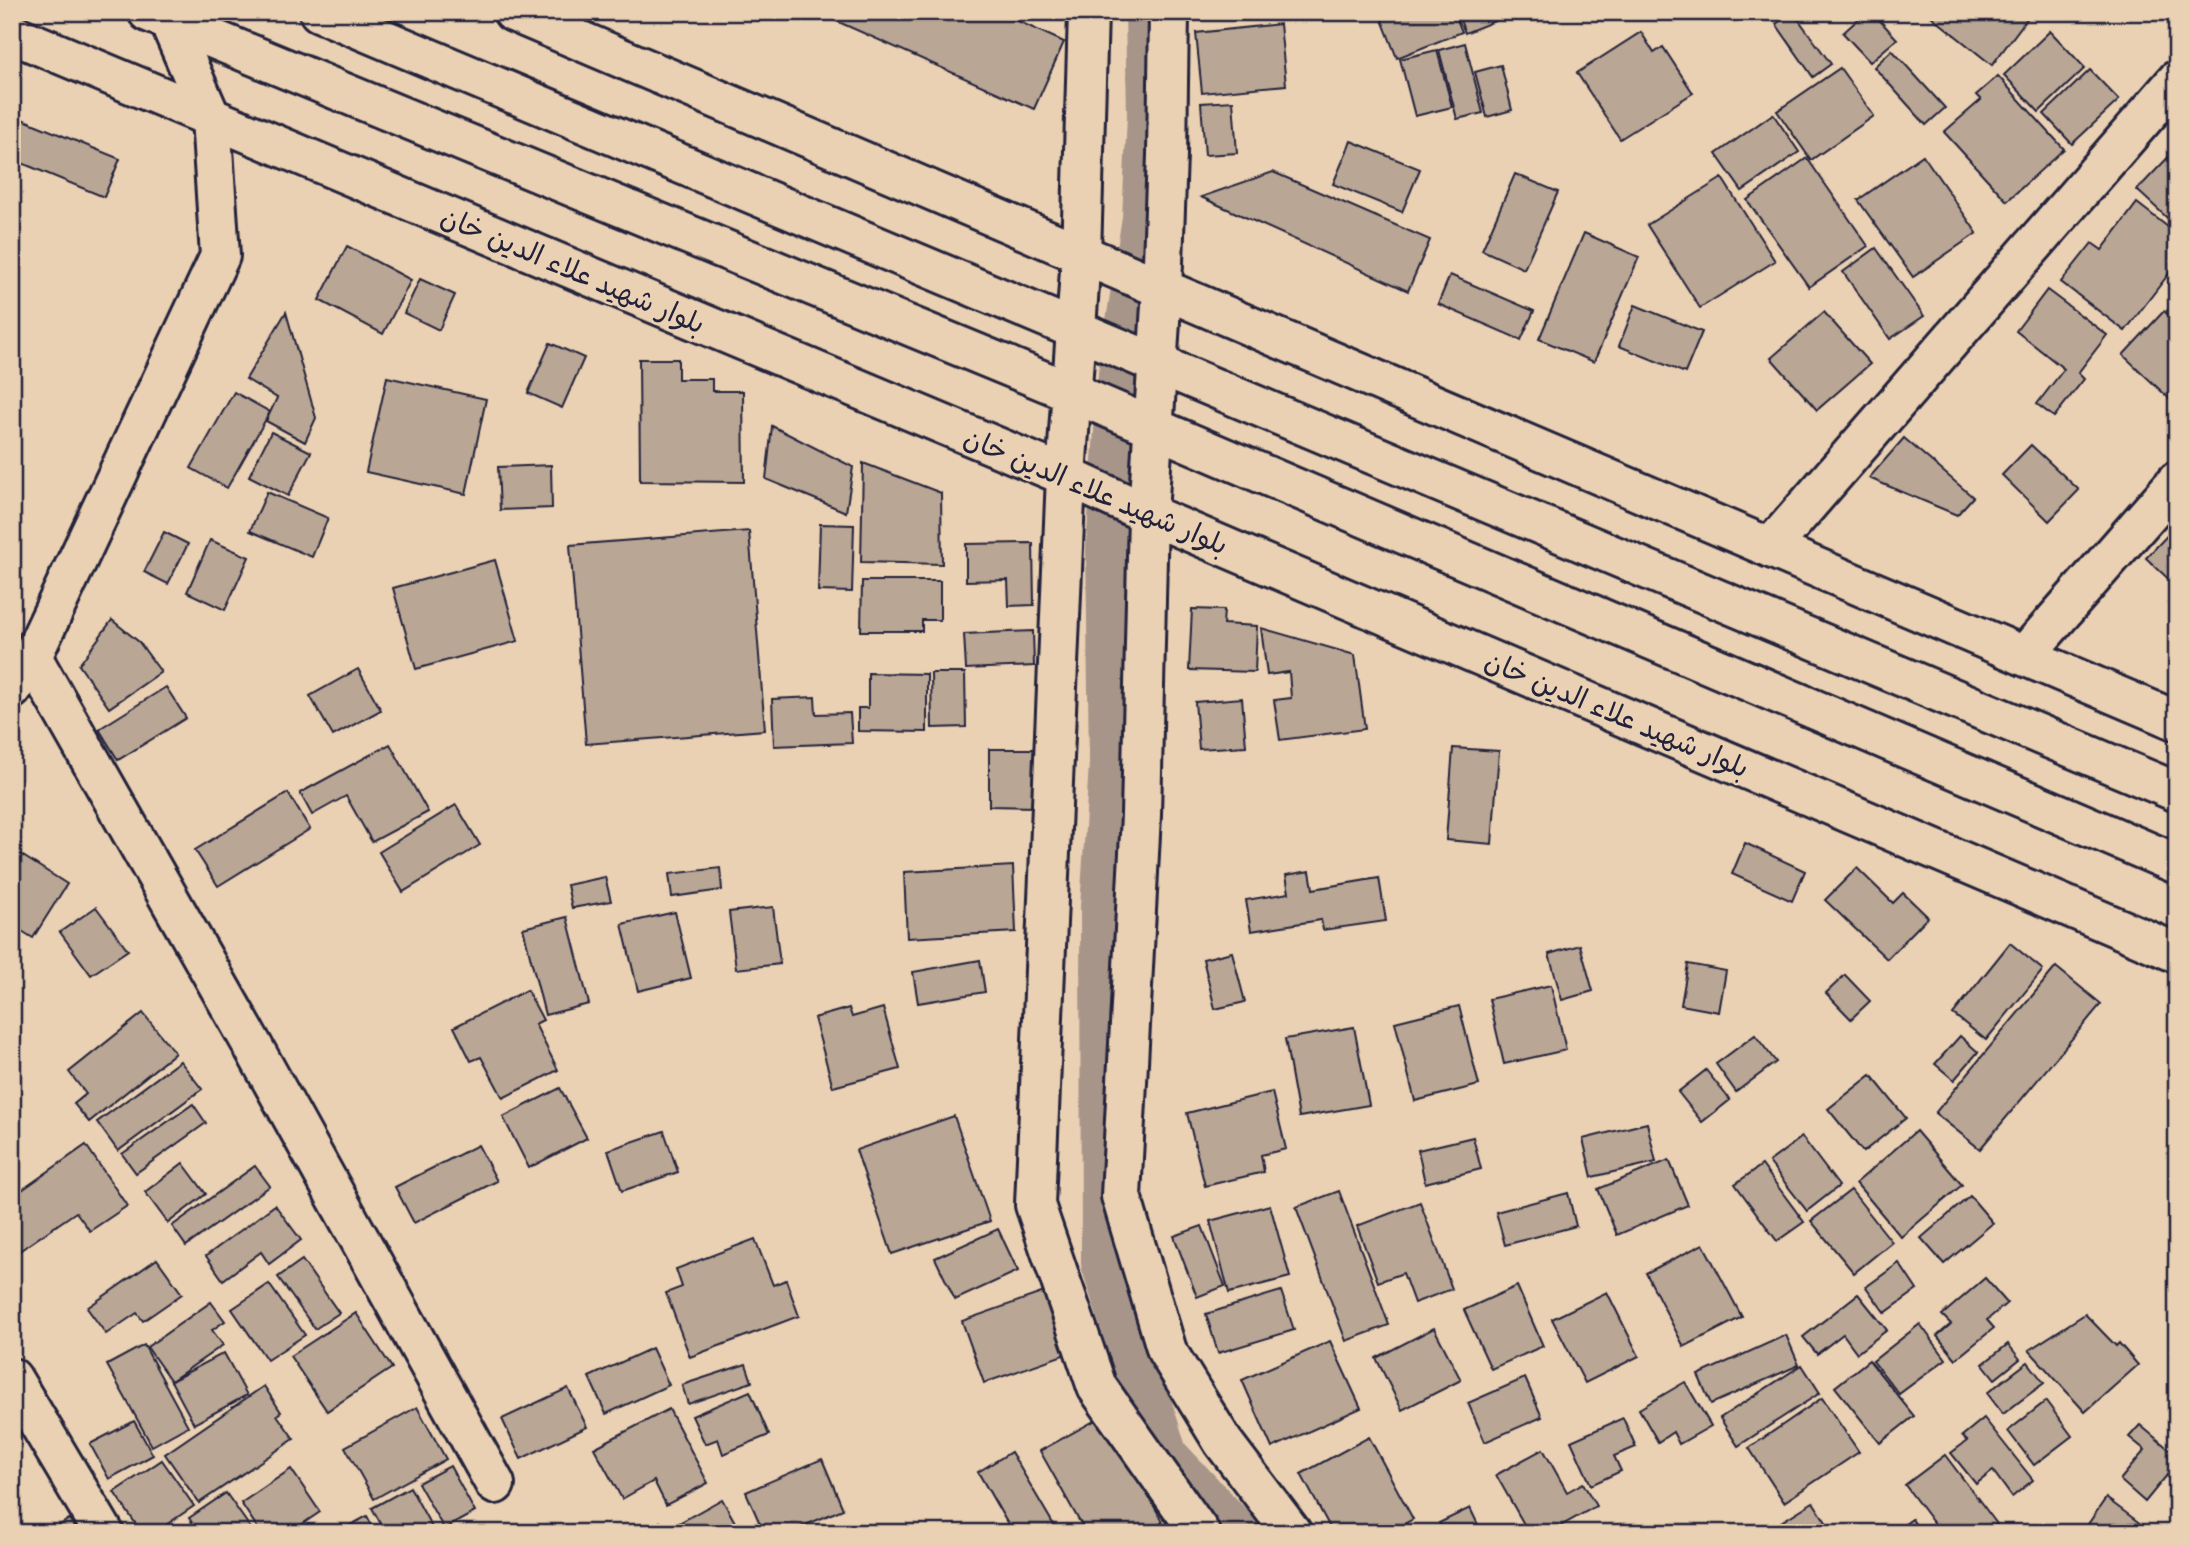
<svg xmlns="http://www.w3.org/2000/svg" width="2189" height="1545" font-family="Caveat,'Playpen Sans Arabic',sans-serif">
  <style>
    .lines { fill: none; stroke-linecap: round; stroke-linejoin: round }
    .canal { stroke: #a7958a; stroke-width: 46 }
    .building { fill: #b9a695; stroke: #22223b; stroke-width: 2 }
    .minor-casing { stroke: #22223b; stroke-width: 44 }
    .tertiary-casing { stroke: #22223b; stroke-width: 44 }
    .trunk-casing { stroke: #22223b; stroke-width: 44 }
    .minor { stroke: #ebd1b3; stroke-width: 38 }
    .tertiary { stroke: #ebd1b3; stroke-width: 38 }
    .trunk { stroke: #ebd1b3; stroke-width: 38 }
    .labels { text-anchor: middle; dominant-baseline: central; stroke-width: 5; stroke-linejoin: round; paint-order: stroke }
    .street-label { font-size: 28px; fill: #22223b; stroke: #ebd1b3 }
  </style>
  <rect width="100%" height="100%" fill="#ebd1b3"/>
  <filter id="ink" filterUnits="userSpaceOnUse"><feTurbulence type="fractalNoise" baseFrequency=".0143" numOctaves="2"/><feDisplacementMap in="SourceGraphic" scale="14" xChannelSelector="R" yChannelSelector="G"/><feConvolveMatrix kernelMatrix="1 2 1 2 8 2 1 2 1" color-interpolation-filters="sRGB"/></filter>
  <g filter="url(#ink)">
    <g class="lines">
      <path class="canal" d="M 1148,12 L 1150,116 L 1145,218 L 1121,374 L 1109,547 L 1112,764 L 1103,908 L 1104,1263 L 1165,1456 L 1237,1533"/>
    </g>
    <g class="building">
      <path d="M 837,12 L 998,12 L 1064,42 L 1034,109 L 834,20 Z"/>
      <path d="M 1379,12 L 1454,12 L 1462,32 L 1397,58 Z"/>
      <path d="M 1457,12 L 1509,12 L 1510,15 L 1465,33 Z"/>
      <path d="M 1793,12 L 1831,64 L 1813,77 L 1776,24 Z"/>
      <path d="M 1866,12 L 1872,12 L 1897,39 L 1870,62 L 1843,33 Z"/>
      <path d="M 1926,12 L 2032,12 L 1992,65 Z"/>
      <path d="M 1280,24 L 1286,85 L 1202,93 L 1196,33 Z"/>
      <path d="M 2050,31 L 2085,68 L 2039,112 L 2004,75 Z"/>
      <path d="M 1641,32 L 1654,53 L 1663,47 L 1693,93 L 1620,139 L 1577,73 Z"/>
      <path d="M 1465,43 L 1483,113 L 1457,119 L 1439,50 Z"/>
      <path d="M 1437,50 L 1452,107 L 1415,116 L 1400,59 Z"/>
      <path d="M 1892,50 L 1945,108 L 1926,125 L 1874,67 Z"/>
      <path d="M 1501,65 L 1512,110 L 1487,117 L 1475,72 Z"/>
      <path d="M 1840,68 L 1874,116 L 1811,160 L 1777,111 Z"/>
      <path d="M 2090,70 L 2119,100 L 2072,144 L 2044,114 Z"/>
      <path d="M 1998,76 L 2064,149 L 2007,201 L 1944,132 L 1981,100 L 1976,95 Z"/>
      <path d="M 1233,101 L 1237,153 L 1205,155 L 1201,103 Z"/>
      <path d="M 1773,114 L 1799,152 L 1742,191 L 1716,154 Z"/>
      <path d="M 12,115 L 120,159 L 104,197 L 12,159 Z"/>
      <path d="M 1351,141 L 1420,169 L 1402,212 L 1333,184 Z"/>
      <path d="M 2177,148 L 2177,227 L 2137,190 Z"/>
      <path d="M 1923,155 L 1977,233 L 1913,277 L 1858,200 Z"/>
      <path d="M 1807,158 L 1868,246 L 1809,287 L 1747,200 Z"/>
      <path d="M 1273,172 L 1430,240 L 1408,291 L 1201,197 Z"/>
      <path d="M 1515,174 L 1558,192 L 1524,269 L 1482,250 Z"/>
      <path d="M 1722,178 L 1775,261 L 1700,308 L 1647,225 Z"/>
      <path d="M 2137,203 L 2177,234 L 2177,263 L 2125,331 L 2061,282 L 2092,243 L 2102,250 Z"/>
      <path d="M 1584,233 L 1639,257 L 1594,362 L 1539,339 Z"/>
      <path d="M 347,246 L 411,280 L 383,334 L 319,300 Z"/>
      <path d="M 1876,248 L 1924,316 L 1890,339 L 1843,272 Z"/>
      <path d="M 1450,275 L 1534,311 L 1521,340 L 1438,304 Z"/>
      <path d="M 420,279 L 455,295 L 439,330 L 404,313 Z"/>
      <path d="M 2047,290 L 2107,335 L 2078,373 L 2084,379 L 2054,417 L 2037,404 L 2064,369 L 2016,331 Z"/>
      <path d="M 2177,300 L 2177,320 L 2167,311 Z"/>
      <path d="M 1635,305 L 1702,332 L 1685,373 L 1619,346 Z"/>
      <path d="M 2164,311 L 2177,323 L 2177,406 L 2123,355 Z"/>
      <path d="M 286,312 L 316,418 L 305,442 L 266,421 L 277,398 L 246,379 Z"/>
      <path d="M 1824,312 L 1870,364 L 1817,410 L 1771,358 Z"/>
      <path d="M 550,343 L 584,358 L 562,408 L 528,393 Z"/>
      <path d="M 639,359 L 678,359 L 678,379 L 712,379 L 712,391 L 743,391 L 744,482 L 640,481 Z"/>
      <path d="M 387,377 L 486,399 L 466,494 L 366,472 Z"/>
      <path d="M 234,392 L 270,412 L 227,488 L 191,468 Z"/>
      <path d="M 772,426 L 853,467 L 846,512 L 766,479 Z"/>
      <path d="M 271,432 L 311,452 L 288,496 L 249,476 Z"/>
      <path d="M 1904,438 L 1973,497 L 1957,515 L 1869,478 Z"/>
      <path d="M 2031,445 L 2079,490 L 2049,521 L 2002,475 Z"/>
      <path d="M 863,463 L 941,493 L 942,564 L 861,562 Z"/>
      <path d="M 551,465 L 552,508 L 500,510 L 498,467 Z"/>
      <path d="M 267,492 L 328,518 L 312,557 L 250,531 Z"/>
      <path d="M 820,524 L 854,525 L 852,592 L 818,591 Z"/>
      <path d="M 2177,525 L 2177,587 L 2146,558 Z"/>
      <path d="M 749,531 L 765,730 L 586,744 L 570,545 Z"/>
      <path d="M 164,532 L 188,544 L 168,584 L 144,572 Z"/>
      <path d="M 210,540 L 249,557 L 225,610 L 187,592 Z"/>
      <path d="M 1033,543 L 1034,605 L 1009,606 L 1008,580 L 966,581 L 966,544 Z"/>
      <path d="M 495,560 L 518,641 L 416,669 L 393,588 Z"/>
      <path d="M 862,581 L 940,581 L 940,620 L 922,620 L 922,631 L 861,631 Z"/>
      <path d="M 1192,609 L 1224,610 L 1223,624 L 1257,626 L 1255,672 L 1189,670 Z"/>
      <path d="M 112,620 L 139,642 L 161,672 L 109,708 L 79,665 Z"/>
      <path d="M 1261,628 L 1355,655 L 1365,729 L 1280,740 L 1274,700 L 1291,698 L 1289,672 L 1267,675 Z"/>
      <path d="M 1033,631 L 1034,666 L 966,669 L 964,634 Z"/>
      <path d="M 358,669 L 381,710 L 333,736 L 310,696 Z"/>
      <path d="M 868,673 L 927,674 L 927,732 L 858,731 L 858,708 L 868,708 Z"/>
      <path d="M 931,673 L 965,673 L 966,727 L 932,728 Z"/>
      <path d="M 166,687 L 186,718 L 118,760 L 99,729 Z"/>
      <path d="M 815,697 L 816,714 L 850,713 L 852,743 L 774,746 L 772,699 Z"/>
      <path d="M 1242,698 L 1246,746 L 1199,749 L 1195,702 Z"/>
      <path d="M 390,744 L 428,812 L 372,842 L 346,796 L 312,815 L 300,793 Z"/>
      <path d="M 1453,748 L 1499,751 L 1492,844 L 1446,840 Z"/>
      <path d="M 989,749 L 1038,749 L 1037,807 L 989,806 Z"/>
      <path d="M 288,793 L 310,829 L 218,886 L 195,850 Z"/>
      <path d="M 456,805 L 480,845 L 403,892 L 379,852 Z"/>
      <path d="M 1745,843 L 1805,871 L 1792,901 L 1732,874 Z"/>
      <path d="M 12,849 L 67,884 L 33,938 L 12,925 Z"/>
      <path d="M 1013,866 L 1016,932 L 907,938 L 904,872 Z"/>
      <path d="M 720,868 L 722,890 L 672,897 L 669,874 Z"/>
      <path d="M 1857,868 L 1893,903 L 1903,893 L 1928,917 L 1887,959 L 1825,900 Z"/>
      <path d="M 1310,871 L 1313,889 L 1379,878 L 1386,921 L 1323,930 L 1321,920 L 1251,931 L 1246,900 L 1289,893 L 1286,875 Z"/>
      <path d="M 605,877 L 611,901 L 572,908 L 567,885 Z"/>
      <path d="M 96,907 L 128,950 L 91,975 L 60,932 Z"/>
      <path d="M 773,907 L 780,964 L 736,969 L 729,912 Z"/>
      <path d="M 675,912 L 691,978 L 638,991 L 622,924 Z"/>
      <path d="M 567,917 L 589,1004 L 545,1015 L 523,928 Z"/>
      <path d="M 2010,943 L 2043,970 L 1986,1040 L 1953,1014 Z"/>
      <path d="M 1580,945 L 1593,991 L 1562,1000 L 1549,954 Z"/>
      <path d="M 1232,952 L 1245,1002 L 1215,1009 L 1203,959 Z"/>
      <path d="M 980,960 L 985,992 L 918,1003 L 913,972 Z"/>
      <path d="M 1688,964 L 1726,971 L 1719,1012 L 1681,1005 Z"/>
      <path d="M 2056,967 L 2101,1004 L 1980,1149 L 1935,1113 Z"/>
      <path d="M 1845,975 L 1870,1001 L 1851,1019 L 1826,993 Z"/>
      <path d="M 1551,985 L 1566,1050 L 1504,1064 L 1489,999 Z"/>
      <path d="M 527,990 L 543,1020 L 535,1024 L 558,1070 L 503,1098 L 481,1057 L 471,1061 L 454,1027 Z"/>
      <path d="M 1459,1006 L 1479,1085 L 1415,1101 L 1395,1022 Z"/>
      <path d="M 849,1008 L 852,1017 L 883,1008 L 900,1069 L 833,1087 L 814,1018 Z"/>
      <path d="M 143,1013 L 175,1053 L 89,1122 L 74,1104 L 86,1094 L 69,1072 Z"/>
      <path d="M 1354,1027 L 1369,1105 L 1299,1117 L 1285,1039 Z"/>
      <path d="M 1755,1035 L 1776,1062 L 1736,1092 L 1716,1064 Z"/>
      <path d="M 1960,1036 L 1978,1052 L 1954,1080 L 1935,1064 Z"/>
      <path d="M 180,1061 L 202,1089 L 118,1151 L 97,1122 Z"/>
      <path d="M 1706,1070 L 1730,1100 L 1702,1122 L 1678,1092 Z"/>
      <path d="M 1871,1075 L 1906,1118 L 1863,1152 L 1828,1109 Z"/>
      <path d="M 560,1088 L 587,1138 L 529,1168 L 503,1117 Z"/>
      <path d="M 1272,1092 L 1286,1149 L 1261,1155 L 1264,1172 L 1205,1186 L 1187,1113 Z"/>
      <path d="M 193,1104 L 206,1123 L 136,1173 L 122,1154 Z"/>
      <path d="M 954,1116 L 990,1221 L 892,1254 L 856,1150 Z"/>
      <path d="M 1647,1123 L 1656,1162 L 1592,1177 L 1583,1139 Z"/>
      <path d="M 664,1131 L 678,1172 L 622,1191 L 608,1150 Z"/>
      <path d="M 1916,1131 L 1962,1185 L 1901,1237 L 1856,1183 Z"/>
      <path d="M 1473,1137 L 1481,1169 L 1425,1183 L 1418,1150 Z"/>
      <path d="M 1802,1137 L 1839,1186 L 1807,1211 L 1769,1162 Z"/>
      <path d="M 86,1145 L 127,1206 L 90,1231 L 76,1212 L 15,1254 L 12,1251 L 12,1197 Z"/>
      <path d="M 478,1145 L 497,1181 L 414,1223 L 395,1187 Z"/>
      <path d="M 1669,1160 L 1688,1205 L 1617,1235 L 1598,1189 Z"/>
      <path d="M 183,1163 L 206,1194 L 168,1223 L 145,1192 Z"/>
      <path d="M 1762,1165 L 1804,1222 L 1777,1241 L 1735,1184 Z"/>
      <path d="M 255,1166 L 270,1186 L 186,1246 L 172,1226 Z"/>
      <path d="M 1851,1190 L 1892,1242 L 1854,1273 L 1811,1221 Z"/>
      <path d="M 1339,1191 L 1389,1325 L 1346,1341 L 1296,1207 Z"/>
      <path d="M 1568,1193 L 1576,1226 L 1505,1245 L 1496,1212 Z"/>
      <path d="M 1970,1196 L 1993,1223 L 1944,1264 L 1921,1238 Z"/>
      <path d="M 1420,1202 L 1452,1289 L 1414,1303 L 1403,1273 L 1378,1282 L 1357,1226 Z"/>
      <path d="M 275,1205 L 301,1240 L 269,1264 L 261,1252 L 223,1280 L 206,1256 Z"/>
      <path d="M 1270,1205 L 1290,1277 L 1229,1293 L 1210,1221 Z"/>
      <path d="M 1202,1226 L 1225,1286 L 1197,1297 L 1174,1236 Z"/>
      <path d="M 998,1229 L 1018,1271 L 955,1300 L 935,1258 Z"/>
      <path d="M 755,1239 L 773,1285 L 786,1280 L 799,1316 L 690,1357 L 666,1293 L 682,1287 L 676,1269 Z"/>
      <path d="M 1703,1244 L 1742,1317 L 1684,1347 L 1646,1273 Z"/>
      <path d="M 157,1259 L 182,1294 L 143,1321 L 137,1313 L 106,1334 L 87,1308 Z"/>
      <path d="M 302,1260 L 339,1313 L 315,1329 L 278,1277 Z"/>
      <path d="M 1899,1263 L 1917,1290 L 1885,1313 L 1866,1287 Z"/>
      <path d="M 1985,1278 L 2007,1303 L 1987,1320 L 1994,1328 L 1956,1359 L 1937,1336 L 1951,1324 L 1942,1315 Z"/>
      <path d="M 269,1284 L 305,1335 L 267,1360 L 232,1309 Z"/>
      <path d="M 1517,1286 L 1543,1346 L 1491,1369 L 1464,1310 Z"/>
      <path d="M 1050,1290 L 1072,1352 L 984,1383 L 962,1321 Z"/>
      <path d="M 1281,1291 L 1294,1330 L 1218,1353 L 1206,1314 Z"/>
      <path d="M 1607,1292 L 1639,1356 L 1585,1383 L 1552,1319 Z"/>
      <path d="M 1858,1294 L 1887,1330 L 1857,1353 L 1843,1334 L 1817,1354 L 1803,1337 Z"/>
      <path d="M 211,1302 L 225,1321 L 212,1330 L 223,1345 L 171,1381 L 147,1347 Z"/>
      <path d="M 356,1313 L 392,1368 L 327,1411 L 290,1356 Z"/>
      <path d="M 2085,1314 L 2116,1346 L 2119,1343 L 2138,1365 L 2085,1412 L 2029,1350 Z"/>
      <path d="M 1920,1324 L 1946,1359 L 1899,1394 L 1873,1361 Z"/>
      <path d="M 1434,1328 L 1461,1380 L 1402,1410 L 1376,1358 Z"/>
      <path d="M 1786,1335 L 1799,1365 L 1711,1404 L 1698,1375 Z"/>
      <path d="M 1330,1341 L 1361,1408 L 1272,1448 L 1242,1380 Z"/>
      <path d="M 2008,1344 L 2020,1359 L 1995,1379 L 1983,1364 Z"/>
      <path d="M 144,1345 L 188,1426 L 152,1446 L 107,1365 Z"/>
      <path d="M 652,1348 L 669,1385 L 606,1414 L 589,1377 Z"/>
      <path d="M 224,1353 L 247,1395 L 194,1424 L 171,1381 Z"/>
      <path d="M 1869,1360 L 1914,1416 L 1880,1443 L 1835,1387 Z"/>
      <path d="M 2028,1362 L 2044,1383 L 2003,1414 L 1987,1393 Z"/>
      <path d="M 746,1364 L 752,1382 L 688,1404 L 682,1385 Z"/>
      <path d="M 1802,1365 L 1820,1393 L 1738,1446 L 1720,1418 Z"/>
      <path d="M 1525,1378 L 1542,1417 L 1485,1442 L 1468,1403 Z"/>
      <path d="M 1685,1382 L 1711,1426 L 1679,1444 L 1673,1432 L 1658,1442 L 1639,1409 Z"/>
      <path d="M 264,1386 L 281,1412 L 277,1415 L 294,1439 L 199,1503 L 165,1454 Z"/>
      <path d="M 568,1388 L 587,1427 L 521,1459 L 502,1419 Z"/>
      <path d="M 750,1391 L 769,1435 L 723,1454 L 718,1439 L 705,1444 L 692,1416 Z"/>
      <path d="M 1822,1398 L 1859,1452 L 1784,1502 L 1749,1448 Z"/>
      <path d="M 2046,1401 L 2072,1436 L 2034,1465 L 2008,1431 Z"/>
      <path d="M 417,1407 L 446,1459 L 374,1499 L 345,1447 Z"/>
      <path d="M 669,1409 L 708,1483 L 666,1505 L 654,1481 L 622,1499 L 594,1448 Z"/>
      <path d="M 1103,1416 L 1163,1522 L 1144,1533 L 1086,1533 L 1040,1451 Z"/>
      <path d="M 1623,1418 L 1636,1447 L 1614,1456 L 1621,1471 L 1591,1485 L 1571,1441 Z"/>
      <path d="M 1984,1418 L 2033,1480 L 2012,1497 L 1993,1471 L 1976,1484 L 1951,1453 L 1967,1441 L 1962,1436 Z"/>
      <path d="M 134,1421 L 153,1455 L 109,1479 L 90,1444 Z"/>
      <path d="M 2140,1425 L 2177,1456 L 2177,1463 L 2145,1502 L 2120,1480 L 2145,1450 L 2129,1437 Z"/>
      <path d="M 1369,1437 L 1413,1519 L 1388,1533 L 1333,1533 L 1301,1474 Z"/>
      <path d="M 1543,1449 L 1567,1492 L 1583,1483 L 1596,1506 L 1548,1533 L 1529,1533 L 1496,1475 Z"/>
      <path d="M 1011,1452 L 1055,1527 L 1046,1533 L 1013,1533 L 978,1472 Z"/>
      <path d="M 1945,1455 L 1997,1524 L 1985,1533 L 1941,1533 L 1905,1485 Z"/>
      <path d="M 822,1459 L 843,1509 L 787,1533 L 764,1533 L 746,1492 Z"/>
      <path d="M 162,1460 L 194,1506 L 154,1533 L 142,1533 L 114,1492 Z"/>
      <path d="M 450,1466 L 475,1512 L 444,1529 L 418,1483 Z"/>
      <path d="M 291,1469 L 320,1512 L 289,1533 L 261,1533 L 241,1503 Z"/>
      <path d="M 410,1487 L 435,1533 L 386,1533 L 372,1508 Z"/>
      <path d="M 226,1493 L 254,1533 L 199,1533 L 189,1518 Z"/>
      <path d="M 2106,1498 L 2145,1527 L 2139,1533 L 2082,1533 Z"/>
      <path d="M 722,1499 L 741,1533 L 678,1533 L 674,1526 Z"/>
      <path d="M 1813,1502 L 1833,1533 L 1772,1533 L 1770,1529 Z"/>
      <path d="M 1470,1508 L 1482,1533 L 1444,1533 L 1439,1523 Z"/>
      <path d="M 367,1516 L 376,1533 L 336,1533 Z"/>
      <path d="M 69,1519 L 79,1533 L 48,1533 Z"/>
      <path d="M 1912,1519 L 1921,1533 L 1893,1533 Z"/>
      <path d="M 660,1522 L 667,1533 L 643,1533 Z"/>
    </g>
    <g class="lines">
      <g class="minor-casing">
        <g id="minor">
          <path d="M 1088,12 L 1081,255 L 1066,476 L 1035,1205 L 1097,1387 L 1200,1533"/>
          <path d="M 1169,12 L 1167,155 L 1162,289 L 1148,514 L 1141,815 L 1121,1196 L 1167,1351 L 1223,1442 L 1292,1533"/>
          <path d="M 1770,548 L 2177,80"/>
          <path d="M 2024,656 L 2177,481"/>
          <path d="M 32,657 L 250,1041 L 495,1484"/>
          <path d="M 12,1378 L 104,1533"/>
        </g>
      </g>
      <g class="tertiary-casing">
        <g id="tertiary">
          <path d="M 513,12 L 2177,721"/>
          <path d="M 12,34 L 1066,476 L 1148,514 L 2177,953"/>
          <path d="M 12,689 L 32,657 L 220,256 L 211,118 L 169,21 L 172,12"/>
        </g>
      </g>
      <g class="trunk-casing">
        <g id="trunk">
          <path d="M 148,12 L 1073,393 L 2177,864"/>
          <path d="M 319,12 L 2177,792"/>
        </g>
      </g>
      <use href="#minor" class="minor"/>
      <use href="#tertiary" class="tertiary"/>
      <use href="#trunk" class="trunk"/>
    </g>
  </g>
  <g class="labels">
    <g class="street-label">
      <text transform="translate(573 270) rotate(23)">بلوار شهید علاء الدین خان</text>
      <text transform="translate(1096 491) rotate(23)">بلوار شهید علاء الدین خان</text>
      <text transform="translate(1617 714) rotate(23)">بلوار شهید علاء الدین خان</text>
    </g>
  </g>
  <rect width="2189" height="1545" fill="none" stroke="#ebd1b3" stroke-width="42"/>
  <rect x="21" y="21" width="2147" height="1503" fill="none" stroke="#22223b" stroke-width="2.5" filter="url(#ink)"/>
</svg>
